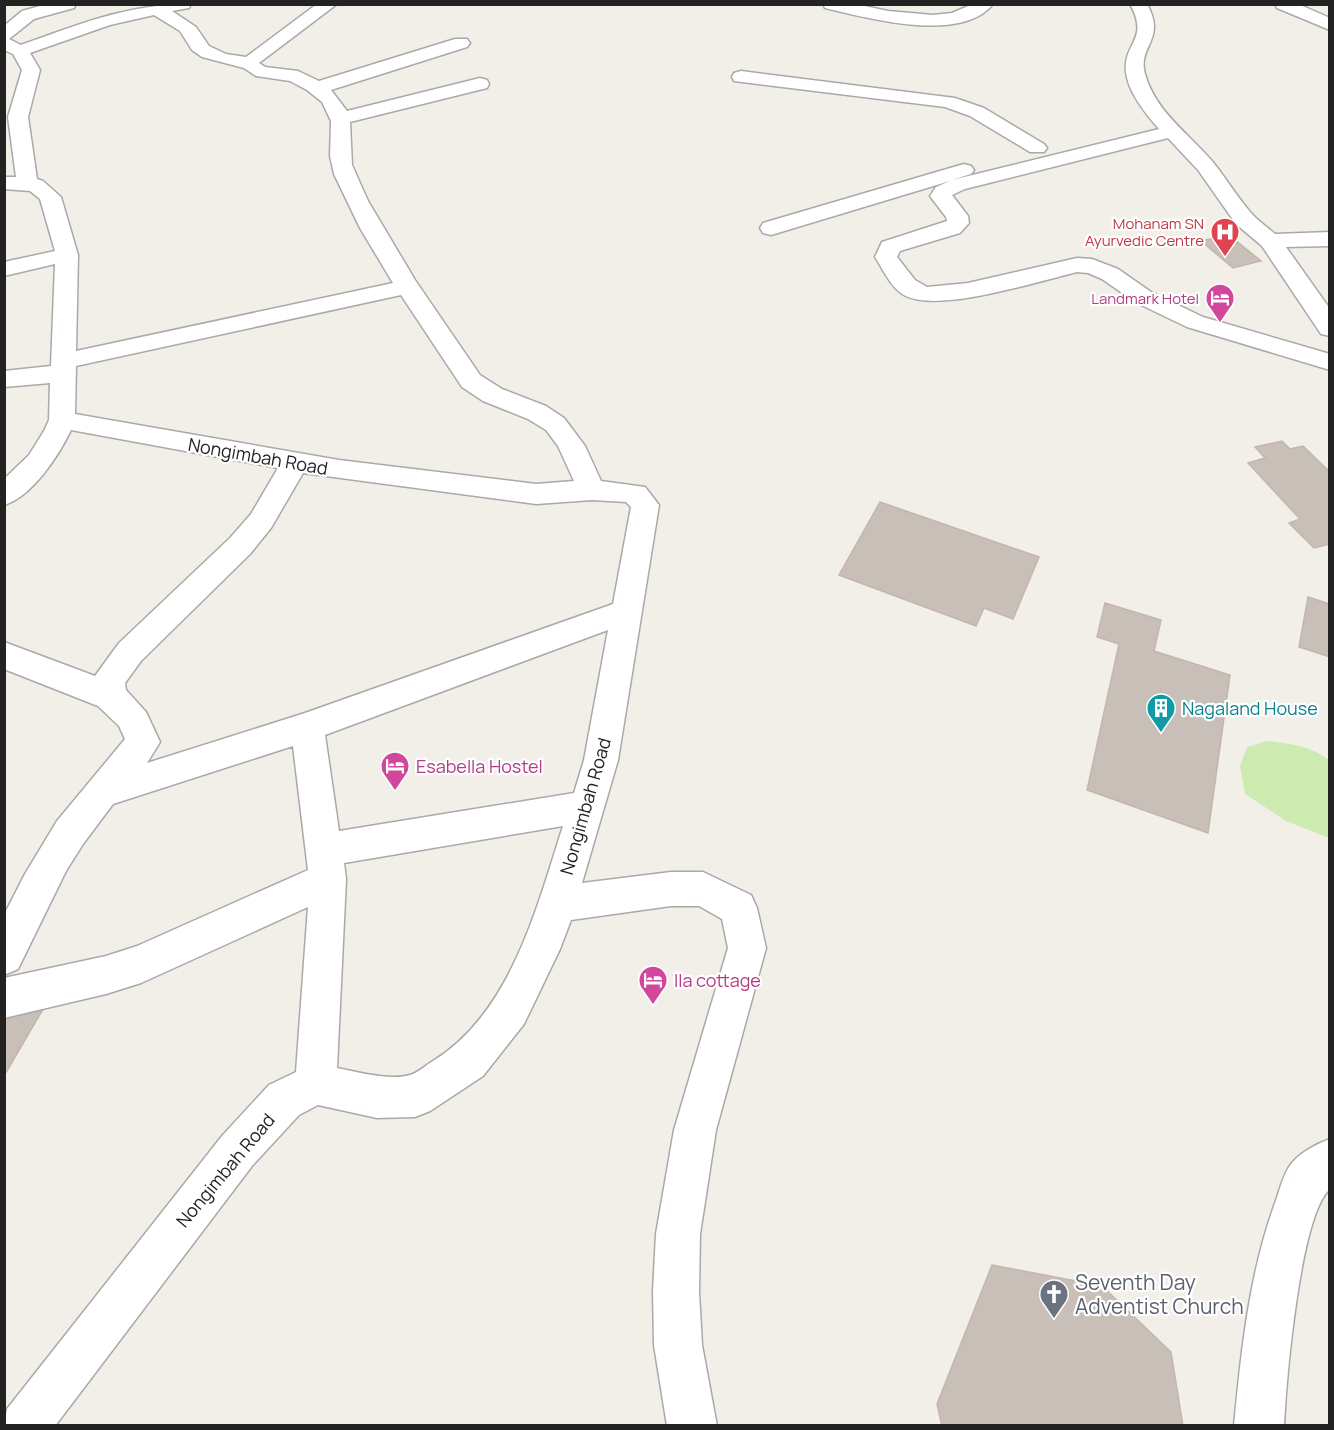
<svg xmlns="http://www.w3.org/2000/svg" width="1334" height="1430" font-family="Manrope,sans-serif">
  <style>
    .grass { fill: #cdebb0 }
    .building { fill: #c7bfb8; stroke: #c4b6ab; stroke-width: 1.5 }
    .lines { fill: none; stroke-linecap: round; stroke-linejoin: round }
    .minor-casing { stroke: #a9a9a9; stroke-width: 3 }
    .minor { fill: #fff; fill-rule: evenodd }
    .labels { text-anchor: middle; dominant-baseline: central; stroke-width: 4.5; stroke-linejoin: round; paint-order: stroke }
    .far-health-label { font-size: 15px; fill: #be3a42; stroke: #fff; text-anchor: end }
    .far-hotel-label { font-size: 15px; fill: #b23c85; stroke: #fff; text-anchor: end }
    .street-label { font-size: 18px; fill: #222; stroke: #fff }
    .culture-label { font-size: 18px; fill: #0d838f; stroke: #fff; text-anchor: start }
    .hotel-label { font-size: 18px; fill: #b23c85; stroke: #fff; text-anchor: start }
    .near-worship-label { font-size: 21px; fill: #5b616d; stroke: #fff; text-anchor: start }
  </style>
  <rect width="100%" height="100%" fill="#f2efe9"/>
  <path class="grass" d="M 1267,741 C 1291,744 1310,746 1329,760 L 1329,838 L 1286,821 L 1245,794 L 1240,766 L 1247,747 Z"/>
  <g class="building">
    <path d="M 1229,235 L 1261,261 L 1233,268 L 1201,241 Z"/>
    <path d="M 1282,441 L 1290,449 L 1303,446 L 1330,472 L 1330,544 L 1314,548 L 1289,523 L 1300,519 L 1248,463 L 1265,458 L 1255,447 Z"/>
    <path d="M 880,502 L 1039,557 L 1013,619 L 984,608 L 976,626 L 839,575 Z"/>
    <path d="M 1308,597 L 1330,604 L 1330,657 L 1299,647 Z"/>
    <path d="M 1105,603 L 1161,620 L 1154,651 L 1230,675 L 1208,833 L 1087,790 L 1119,644 L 1097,637 Z"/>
    <path d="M 46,1004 L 4,1076 L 4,1009 Z"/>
    <path d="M 992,1265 L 1102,1286 L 1171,1352 L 1183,1426 L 942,1426 L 937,1404 Z"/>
  </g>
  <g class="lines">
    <g class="minor-casing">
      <g id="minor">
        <path d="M 47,4 L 76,4 L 74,8 L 34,19 L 9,39 L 21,45 C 80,24 128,4 191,4 L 189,8 L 172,11 L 196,27 L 209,46 L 226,54 L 246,57 L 317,4 L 337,4 L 259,63 L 265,67 L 298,71 L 319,81 L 455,39 L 467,39 L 470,43 L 467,47 L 331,90 L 347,111 L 480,78 L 487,80 L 489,84 L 487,88 L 350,122 L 352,165 L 368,201 L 415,280 L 480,375 L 502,389 L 546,406 L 564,418 L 585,446 L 601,481 L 645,487 L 659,505 L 618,760 L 582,883 L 671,872 L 703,872 L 751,895 L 757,908 L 766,948 L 716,1130 L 700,1234 L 699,1292 L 702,1345 L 717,1426 L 667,1426 L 654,1345 L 653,1292 L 656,1234 L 674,1130 L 728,948 L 722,919 L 699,906 L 671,906 L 571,920 L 560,949 L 524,1024 L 483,1076 L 430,1111 L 415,1117 L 377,1118 L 318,1105 L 299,1115 L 252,1166 L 55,1426 L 4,1426 L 7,1409 L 222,1136 L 269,1085 L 296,1072 L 308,907 L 141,983 L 106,994 L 4,1018 L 4,978 L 106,956 L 137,946 L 308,870 L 293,746 L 113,804 L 83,844 L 66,871 L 18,969 L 4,975 L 4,915 L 25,874 L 57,821 L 125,739 L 119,726 L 98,706 L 4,669 L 4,642 L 95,676 L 119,643 L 230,538 L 251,514 L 278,468 L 71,430 C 59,455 32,497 4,505 L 4,479 L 29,455 L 44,431 L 49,420 L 50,383 L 4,387 L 4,371 L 51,366 L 55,264 L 4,276 L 4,262 L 55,251 L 40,199 L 30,191 L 4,189 L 4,177 L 16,177 L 8,117 L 22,70 L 13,54 L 4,50 L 4,26 L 22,11 ZM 154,15 L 180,31 L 192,50 L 202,57 L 244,68 L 256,76 L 290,81 L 307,90 L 322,102 L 331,121 L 330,156 L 334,174 L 360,228 L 393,283 L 76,351 L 78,255 L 61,197 L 43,181 L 37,179 L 28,117 L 40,70 L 30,53 L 110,25 ZM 401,295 L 462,387 L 483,401 L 528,419 L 546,430 L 558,446 L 574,481 L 536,484 L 339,460 L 75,414 L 76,366 ZM 303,473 L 536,504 L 592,500 L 626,502 L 631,507 L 613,604 L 305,713 L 147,763 L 160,742 L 146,712 L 126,690 L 125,683 L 141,661 L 250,554 L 271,528 ZM 608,630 L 584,760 L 574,793 L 339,831 L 325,735 ZM 563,826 C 537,907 511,1013 433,1061 C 426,1065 418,1073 410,1075 C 390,1081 358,1072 337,1068 L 346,879 L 344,863 Z"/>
        <path d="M 823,4 L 855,4 L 888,11 L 933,15 L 952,13 L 973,4 L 993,4 C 961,44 867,18 825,8 Z"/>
        <path d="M 1130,4 L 1147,4 C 1167,40 1137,46 1145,74 C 1155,111 1188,133 1212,161 C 1226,178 1237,197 1251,213 C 1258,221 1267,227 1275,234 L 1330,232 L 1330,246 L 1286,247 L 1330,309 L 1330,336 L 1321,334 L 1262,246 L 1236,224 L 1198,170 L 1168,138 L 965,189 L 952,195 L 968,216 L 969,223 L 960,233 L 900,251 L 897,257 L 915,280 L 927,287 L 968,283 L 1077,258 L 1092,259 L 1118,269 L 1151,292 L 1203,317 L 1330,354 L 1330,370 L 1187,327 L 1135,302 L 1102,279 L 1088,273 L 1077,272 C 1039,281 940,313 906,296 C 892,290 883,269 875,257 L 882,242 L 947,221 L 946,217 L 930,196 L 936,187 L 950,181 L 771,235 L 763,233 L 760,228 L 763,223 L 957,166 L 964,164 L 971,166 L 974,170 L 971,174 L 952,180 L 1159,129 C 1146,114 1128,92 1126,72 C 1123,42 1150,40 1130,4 Z"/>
        <path d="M 1275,4 L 1298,4 L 1330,18 L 1330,30 L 1277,8 Z"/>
        <path d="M 741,71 L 955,98 L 984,108 L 1044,144 L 1047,148 L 1044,152 L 1030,152 L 970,116 L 945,107 L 734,81 L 732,77 L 734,73 Z"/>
        <path d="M 1330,1139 L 1330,1189 C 1300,1214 1286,1382 1284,1426 L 1234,1426 C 1241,1352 1249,1276 1274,1206 C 1279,1193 1282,1178 1289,1167 C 1297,1154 1316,1144 1330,1139 Z"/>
      </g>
    </g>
    <use href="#minor" class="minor"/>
  </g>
  <defs>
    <g id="hospital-pin" transform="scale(1.5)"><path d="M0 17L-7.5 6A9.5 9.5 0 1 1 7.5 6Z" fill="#e0444e" stroke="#fff"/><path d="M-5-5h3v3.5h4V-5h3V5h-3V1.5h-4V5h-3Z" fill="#fff"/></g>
    <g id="hotel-pin" transform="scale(1.5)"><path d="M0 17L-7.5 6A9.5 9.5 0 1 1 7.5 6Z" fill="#d1479c" stroke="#fff"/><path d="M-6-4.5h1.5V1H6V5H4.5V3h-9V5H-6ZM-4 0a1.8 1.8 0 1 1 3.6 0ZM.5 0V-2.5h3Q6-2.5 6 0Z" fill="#fff"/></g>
    <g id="building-pin" transform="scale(1.5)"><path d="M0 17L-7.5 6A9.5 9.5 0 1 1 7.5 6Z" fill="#0f9aa8" stroke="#fff"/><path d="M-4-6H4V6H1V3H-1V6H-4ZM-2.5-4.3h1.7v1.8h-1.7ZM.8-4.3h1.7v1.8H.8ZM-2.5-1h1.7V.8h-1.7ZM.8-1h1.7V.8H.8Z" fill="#fff"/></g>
    <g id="church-pin" transform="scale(1.5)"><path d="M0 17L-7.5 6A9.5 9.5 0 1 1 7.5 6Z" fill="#6b7280" stroke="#fff"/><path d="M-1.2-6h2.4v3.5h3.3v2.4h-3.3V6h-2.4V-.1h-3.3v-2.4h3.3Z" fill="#fff"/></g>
  </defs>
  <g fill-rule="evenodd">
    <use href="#hospital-pin" x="1225" y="232"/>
    <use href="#hotel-pin" x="1220" y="298"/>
    <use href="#building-pin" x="1161" y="708"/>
    <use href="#hotel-pin" x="395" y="766"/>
    <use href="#hotel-pin" x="653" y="980"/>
    <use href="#church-pin" x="1054" y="1294"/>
  </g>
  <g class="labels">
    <g class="far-health-label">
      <text x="1204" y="223">Mohanam SN<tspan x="1204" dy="17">Ayurvedic Centre</tspan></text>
    </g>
    <g class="far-hotel-label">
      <text x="1199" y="298">Landmark Hotel</text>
    </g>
    <g class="street-label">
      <text transform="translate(258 456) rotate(10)">Nongimbah Road</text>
      <text transform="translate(585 806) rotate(-74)">Nongimbah Road</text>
      <text transform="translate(225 1170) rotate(-50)">Nongimbah Road</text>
    </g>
    <g class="culture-label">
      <text x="1182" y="708">Nagaland House</text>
    </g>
    <g class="hotel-label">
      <text x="416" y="766">Esabella Hostel</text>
      <text x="674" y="980">Ila cottage</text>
    </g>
    <g class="near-worship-label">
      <text x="1075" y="1282">Seventh Day<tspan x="1075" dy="24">Adventist Church</tspan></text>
    </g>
  </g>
  <rect width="1334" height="1430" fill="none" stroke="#222222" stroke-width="12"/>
</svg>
